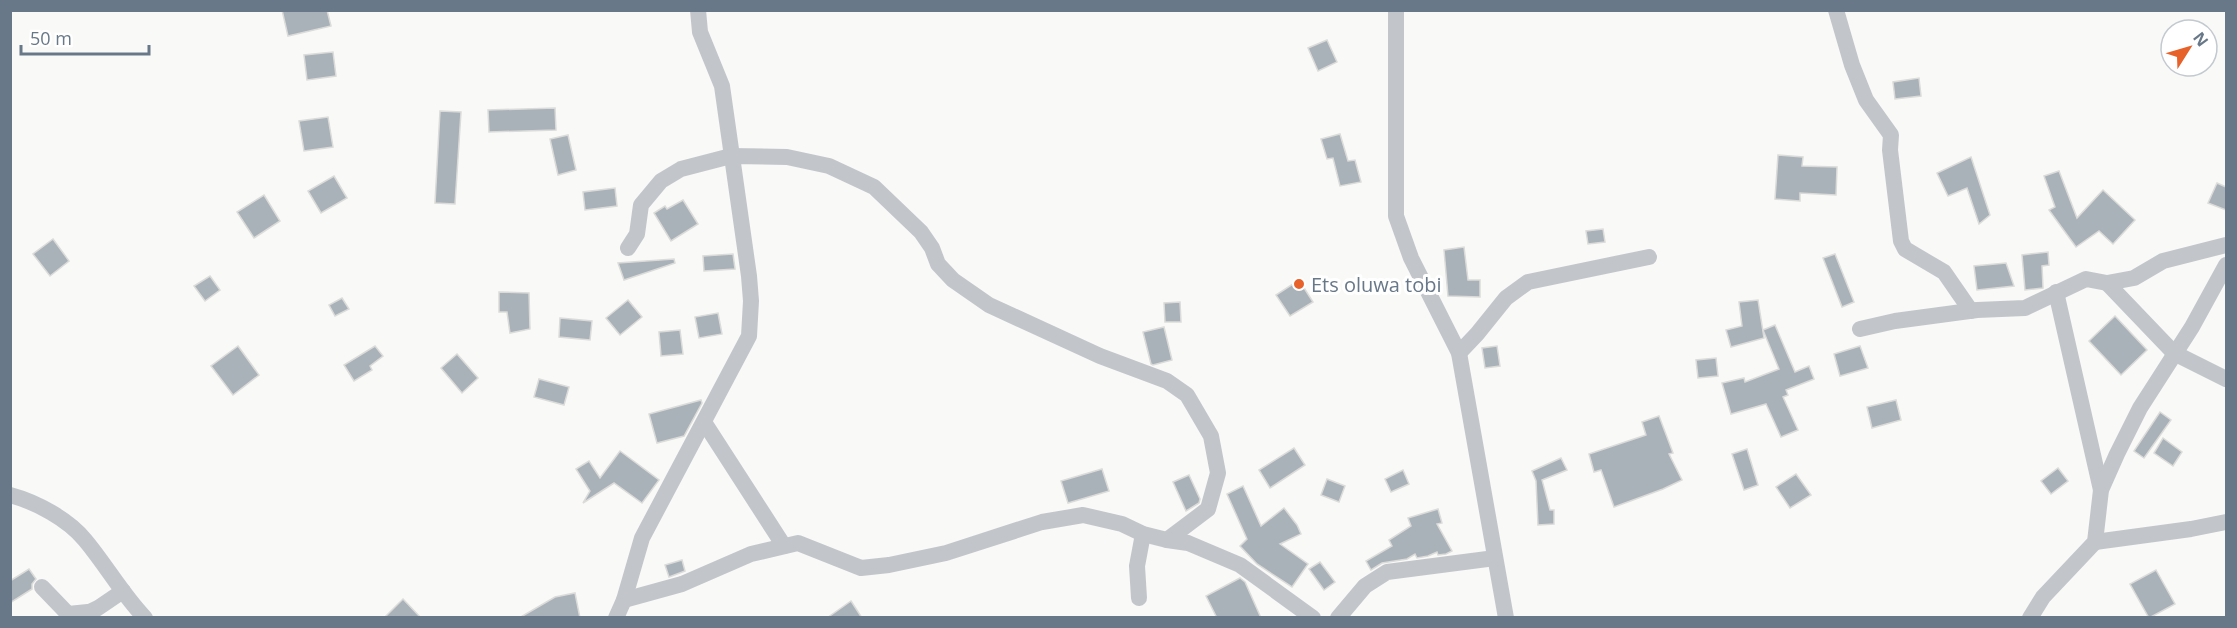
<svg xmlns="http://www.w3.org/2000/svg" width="2237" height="628" font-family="'Open Sans',sans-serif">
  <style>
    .building { fill: #a9b1b9; stroke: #dbdbd9; stroke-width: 1.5 }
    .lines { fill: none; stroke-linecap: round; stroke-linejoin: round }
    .minor { stroke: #c2c6cb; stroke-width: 16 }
    .poi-dot { fill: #e7612a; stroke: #fff; stroke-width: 2 }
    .labels { text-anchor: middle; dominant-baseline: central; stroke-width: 6; stroke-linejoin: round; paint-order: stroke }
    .poi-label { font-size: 20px; fill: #687889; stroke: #fff; text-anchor: start }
  </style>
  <rect width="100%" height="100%" fill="#f9f9f7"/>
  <g class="building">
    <path d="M 282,10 L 327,10 L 331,26 L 288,36 Z"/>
    <path d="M 1327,40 L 1337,62 L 1318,71 L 1308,48 Z"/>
    <path d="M 333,52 L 336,76 L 307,80 L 304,55 Z"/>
    <path d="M 1919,78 L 1921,96 L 1895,99 L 1893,82 Z"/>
    <path d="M 555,108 L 556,130 L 489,132 L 488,110 Z"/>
    <path d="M 440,111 L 461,112 L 455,204 L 435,203 Z"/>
    <path d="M 328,117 L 333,147 L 304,151 L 299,121 Z"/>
    <path d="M 1340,134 L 1348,161 L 1355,160 L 1361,182 L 1340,186 L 1333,158 L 1327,159 L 1321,139 Z"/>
    <path d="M 568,135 L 576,170 L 558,175 L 550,139 Z"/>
    <path d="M 1778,155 L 1803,157 L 1802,166 L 1837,167 L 1836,195 L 1800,193 L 1800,201 L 1775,199 Z"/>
    <path d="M 1971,157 L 1990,215 L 1979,224 L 1967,188 L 1948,196 L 1937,173 Z"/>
    <path d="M 2059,171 L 2077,218 L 2103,190 L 2135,220 L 2113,244 L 2099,231 L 2076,247 L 2049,210 L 2055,207 L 2044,176 Z"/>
    <path d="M 334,176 L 347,198 L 321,213 L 308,191 Z"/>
    <path d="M 2217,183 L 2226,187 L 2226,210 L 2208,203 Z"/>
    <path d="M 615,188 L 617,206 L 585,210 L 583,192 Z"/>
    <path d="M 264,195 L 280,221 L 254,238 L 237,212 Z"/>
    <path d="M 683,200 L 698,224 L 671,241 L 654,213 L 665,206 L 667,209 Z"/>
    <path d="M 1603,229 L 1605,242 L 1588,244 L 1586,231 Z"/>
    <path d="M 53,239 L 69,261 L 50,276 L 33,254 Z"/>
    <path d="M 1464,247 L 1468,280 L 1480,280 L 1480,297 L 1448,296 L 1444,250 Z"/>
    <path d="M 2048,252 L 2049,265 L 2042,266 L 2043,288 L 2025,290 L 2022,255 Z"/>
    <path d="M 733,254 L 735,269 L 704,271 L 703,256 Z"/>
    <path d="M 1835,254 L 1854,302 L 1842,307 L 1823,258 Z"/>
    <path d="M 674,259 L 675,263 L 624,280 L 618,263 Z"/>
    <path d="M 2006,263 L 2014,286 L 1977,290 L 1974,266 Z"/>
    <path d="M 210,276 L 220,290 L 205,301 L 194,286 Z"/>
    <path d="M 1299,280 L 1313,302 L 1290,316 L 1276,295 Z"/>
    <path d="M 499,292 L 529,293 L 530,329 L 510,333 L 507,312 L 499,312 Z"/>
    <path d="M 342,298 L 349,309 L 335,316 L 329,305 Z"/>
    <path d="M 628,300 L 642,317 L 620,335 L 606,318 Z"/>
    <path d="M 1758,300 L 1764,338 L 1731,347 L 1726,330 L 1742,326 L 1739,302 Z"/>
    <path d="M 1180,302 L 1181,322 L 1165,322 L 1164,303 Z"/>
    <path d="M 718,313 L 722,334 L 699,338 L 695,317 Z"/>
    <path d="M 2115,316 L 2147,350 L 2121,375 L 2089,341 Z"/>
    <path d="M 560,318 L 592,321 L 590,340 L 559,337 Z"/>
    <path d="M 1775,325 L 1795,372 L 1809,366 L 1814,379 L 1786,390 L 1788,395 L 1783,397 L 1798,430 L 1781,437 L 1766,404 L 1731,414 L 1722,383 L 1744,378 L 1745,382 L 1779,369 L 1763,330 Z"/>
    <path d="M 1164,327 L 1172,360 L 1153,365 L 1151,364 L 1143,332 Z"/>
    <path d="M 680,330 L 683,354 L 661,356 L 659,332 Z"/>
    <path d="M 238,346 L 259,375 L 233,395 L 211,366 Z"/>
    <path d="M 375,346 L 383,356 L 370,366 L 372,370 L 354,381 L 344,365 Z"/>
    <path d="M 1497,346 L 1500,366 L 1485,368 L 1482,348 Z"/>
    <path d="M 1860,346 L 1868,368 L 1840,376 L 1834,354 Z"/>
    <path d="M 457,354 L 478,378 L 462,393 L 441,368 Z"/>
    <path d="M 1716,358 L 1718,376 L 1698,378 L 1696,360 Z"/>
    <path d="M 539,379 L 569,387 L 564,405 L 534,397 Z"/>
    <path d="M 701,400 L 702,403 L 684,436 L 657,443 L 649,414 Z"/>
    <path d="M 1896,400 L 1901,420 L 1872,428 L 1867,407 Z"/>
    <path d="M 2160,412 L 2171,420 L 2144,458 L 2134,451 Z"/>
    <path d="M 1659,416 L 1673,453 L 1669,454 L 1682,480 L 1663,489 L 1614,507 L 1601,470 L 1594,472 L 1589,454 L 1646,435 L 1642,422 Z"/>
    <path d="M 2163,438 L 2182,452 L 2173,466 L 2154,453 Z"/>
    <path d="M 1294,448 L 1305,465 L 1270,488 L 1259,470 Z"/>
    <path d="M 1747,449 L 1758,485 L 1744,490 L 1732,454 Z"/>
    <path d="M 620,451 L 659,480 L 642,503 L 614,483 L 583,503 L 590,491 L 576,469 L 589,461 L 600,478 Z"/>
    <path d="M 1561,458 L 1567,470 L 1542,480 L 1550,510 L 1554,510 L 1554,524 L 1538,525 L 1536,481 L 1532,471 Z"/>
    <path d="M 2058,468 L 2068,481 L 2051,494 L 2041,481 Z"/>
    <path d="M 1102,469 L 1109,491 L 1068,503 L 1061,481 Z"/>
    <path d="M 1403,470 L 1409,484 L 1391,492 L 1385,479 Z"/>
    <path d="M 1796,474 L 1811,495 L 1790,508 L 1776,487 Z"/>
    <path d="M 1189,475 L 1200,499 L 1199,503 L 1186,511 L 1173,482 Z"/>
    <path d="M 1327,479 L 1345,486 L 1339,502 L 1321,495 Z"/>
    <path d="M 1243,486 L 1261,526 L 1284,508 L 1297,525 L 1301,534 L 1280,544 L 1308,564 L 1292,587 L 1257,564 L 1240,546 L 1247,539 L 1227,494 Z"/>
    <path d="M 1438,509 L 1442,523 L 1437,524 L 1452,551 L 1446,554 L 1438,555 L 1437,552 L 1428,556 L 1417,558 L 1415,554 L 1407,559 L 1382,563 L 1371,570 L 1366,561 L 1392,546 L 1389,540 L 1411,526 L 1408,518 Z"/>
    <path d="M 682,560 L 685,571 L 669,577 L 665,565 Z"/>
    <path d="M 1320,562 L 1335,582 L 1324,590 L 1309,569 Z"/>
    <path d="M 29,569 L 36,579 L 32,584 L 32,589 L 10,603 L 10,581 Z"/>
    <path d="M 2156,570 L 2175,604 L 2149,618 L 2130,584 Z"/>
    <path d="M 1240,578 L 1245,582 L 1261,618 L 1217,618 L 1206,596 Z"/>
    <path d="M 575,593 L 580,618 L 519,618 L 555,597 Z"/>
    <path d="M 403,599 L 421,618 L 384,618 Z"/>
    <path d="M 851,601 L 862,618 L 827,618 Z"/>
  </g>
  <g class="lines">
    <g class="minor">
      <path d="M 1396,10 L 1396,216 L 1411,258 L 1459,353 L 1506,618"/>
      <path d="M 1836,10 L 1852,65 L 1866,100 L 1891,135 L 1890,150 L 1901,241 L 1905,249 L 1944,272 L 1971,311"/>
      <path d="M 628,248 L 637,234 L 641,205 L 661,181 L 681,169 L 731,156 L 787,157 L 829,166 L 874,187 L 921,232 L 932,248 L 938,264 L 953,280 L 989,305 L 1100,356 L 1167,381 L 1187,395 L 1211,436 L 1218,473 L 1208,509 L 1167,540"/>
      <path d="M 2107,283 L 2174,353 L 2226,379"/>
      <path d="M 2056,292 L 2101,490"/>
      <path d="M 1860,329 L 1895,321 L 1977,310 L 2025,308 L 2086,279 L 2107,283 L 2134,278 L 2163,261 L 2226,245"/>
      <path d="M 1459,353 L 1477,334 L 1506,298 L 1528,282 L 1649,257"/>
      <path d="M 704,422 L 784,546"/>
      <path d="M 10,495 C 36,502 68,519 85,540 C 106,565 122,594 145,618"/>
      <path d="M 2095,542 L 2191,529 L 2226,522"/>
      <path d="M 42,587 L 68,614 L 88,612"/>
      <path d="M 1139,598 L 1137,566 L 1143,534"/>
      <path d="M 624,600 L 682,584 L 751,554 L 798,543 L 861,568 L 889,565 L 946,553 L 1042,522 L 1083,515 L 1122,524 L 1143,534 L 1167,540 L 1188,543 L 1240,565 L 1313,618"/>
      <path d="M 79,617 L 98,608 L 123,591"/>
      <path d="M 616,618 L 624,600 L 642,538 L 749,336 L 751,301 L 749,276 L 722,86 L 700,32 L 698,10"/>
      <path d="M 1338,618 L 1365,586 L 1387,572 L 1495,558"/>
      <path d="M 2030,618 L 2043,597 L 2095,542 L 2101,490 L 2117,454 L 2140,408 L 2192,327 L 2226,265"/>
    </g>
  </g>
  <circle class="poi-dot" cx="1299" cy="284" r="6"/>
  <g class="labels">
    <g class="poi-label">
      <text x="1311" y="284">Ets oluwa tobi</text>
    </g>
  </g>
  <rect width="2237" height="628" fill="none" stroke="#687889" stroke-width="24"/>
  <g transform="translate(2189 48) rotate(53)"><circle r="28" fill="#ffffff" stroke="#c3c9d0" stroke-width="1.5"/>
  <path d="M0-4.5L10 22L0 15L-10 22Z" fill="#e7612a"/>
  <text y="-9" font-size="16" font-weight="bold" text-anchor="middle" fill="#687889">N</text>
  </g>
  <path d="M21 45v9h128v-9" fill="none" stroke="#687889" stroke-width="3"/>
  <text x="30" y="45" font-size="18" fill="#687889" stroke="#ffffff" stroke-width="4.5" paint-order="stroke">50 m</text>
</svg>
